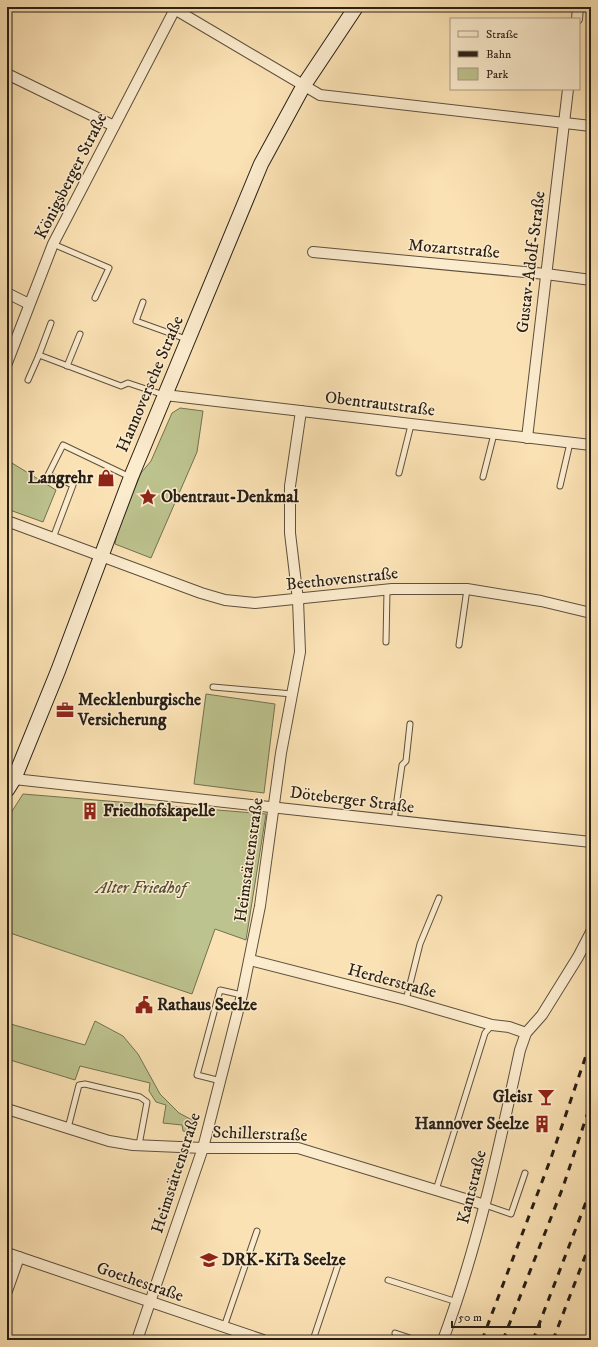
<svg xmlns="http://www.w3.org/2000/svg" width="598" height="1347" font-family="'IM FELL DW Pica',serif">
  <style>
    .green { fill: #bdc38e; stroke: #727152 }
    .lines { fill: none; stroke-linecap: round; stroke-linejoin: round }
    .lane-casing { stroke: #5d503e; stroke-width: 7 }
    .street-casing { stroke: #5d503e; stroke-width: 12 }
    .secondary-casing { stroke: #281f16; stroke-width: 16 }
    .lane { stroke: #fcecce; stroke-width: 5 }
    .street { stroke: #fcecce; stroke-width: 10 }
    .secondary { stroke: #fcecce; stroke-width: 14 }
    .rail { stroke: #281f16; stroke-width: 3; stroke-dasharray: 7 7; stroke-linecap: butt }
    .labels { text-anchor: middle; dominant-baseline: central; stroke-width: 3; stroke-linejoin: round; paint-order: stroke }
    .street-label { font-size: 17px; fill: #281f16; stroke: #fcecce }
    .poi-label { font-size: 17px; font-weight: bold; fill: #281f16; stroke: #fcecce; text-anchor: start }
    .park-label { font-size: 17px; font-style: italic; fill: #55503a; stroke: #fcecce }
  </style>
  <rect width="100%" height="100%" fill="#fbe2b4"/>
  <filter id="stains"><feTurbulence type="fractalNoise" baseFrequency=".005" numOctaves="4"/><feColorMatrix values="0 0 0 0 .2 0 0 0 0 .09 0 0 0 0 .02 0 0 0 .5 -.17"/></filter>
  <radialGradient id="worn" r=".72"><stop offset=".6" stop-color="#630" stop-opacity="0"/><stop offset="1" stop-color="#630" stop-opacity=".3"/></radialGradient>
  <g class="green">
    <path d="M 180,408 L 203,411 L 197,452 L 151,558 L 115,544 L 117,533 L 141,473 L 151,461 L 172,413 Z"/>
    <path d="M 7,460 L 56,490 L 43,522 L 7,509 Z"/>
    <path d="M 206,694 L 275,704 L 264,793 L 194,784 Z"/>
    <path d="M 23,794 L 266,814 L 246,940 L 215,929 L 192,994 L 7,932 L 7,819 Z"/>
    <path d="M 95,1021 L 123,1036 L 138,1054 L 160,1094 L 179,1113 L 196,1122 L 192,1132 L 183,1131 L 182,1125 L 163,1123 L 166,1105 L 156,1102 L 149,1091 L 150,1083 L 80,1066 L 75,1080 L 7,1059 L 7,1023 L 85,1045 Z"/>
  </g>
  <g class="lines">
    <g class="lane-casing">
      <g id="lane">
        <path d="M 53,244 L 109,268 L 95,298"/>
        <path d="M 143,302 L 136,321 L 186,339"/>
        <path d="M 39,355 L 51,323"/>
        <path d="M 67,366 L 80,334"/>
        <path d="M 28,380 L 39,355 L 121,386 L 128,383 L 164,395"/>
        <path d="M 399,473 L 411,425"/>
        <path d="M 483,477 L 494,434"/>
        <path d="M 560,486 L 570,443"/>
        <path d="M 53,538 L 73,485 L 48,475 L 63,445 L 130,477"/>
        <path d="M 386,642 L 387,590"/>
        <path d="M 459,645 L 467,589"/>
        <path d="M 213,687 L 292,694"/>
        <path d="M 394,821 L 402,765 L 406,761 L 410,724"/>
        <path d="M 406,1000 L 420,944 L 439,898"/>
        <path d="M 221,1081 L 197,1075 L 220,990 L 242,995"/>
        <path d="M 68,1128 L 79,1085 L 85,1084 L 140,1097 L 147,1102 L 139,1145"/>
        <path d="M 436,1190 L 485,1033 L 492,1025"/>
        <path d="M 485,1205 L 511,1214 L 525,1173"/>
        <path d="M 388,1280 L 457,1302"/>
        <path d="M 224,1327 L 257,1231"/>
        <path d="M 395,1333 L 416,1340"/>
        <path d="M 313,1340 L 338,1265"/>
      </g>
    </g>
    <g class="street-casing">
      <g id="street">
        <path d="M 171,7 L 320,95 L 591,126"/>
        <path d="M 577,19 L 578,7"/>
        <path d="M 7,74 L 114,126"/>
        <path d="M 313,252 L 546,274 L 591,280"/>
        <path d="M 7,293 L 29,304"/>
        <path d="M 7,363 L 53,244 L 175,9"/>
        <path d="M 165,395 L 591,445"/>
        <path d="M 527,438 L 568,89"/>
        <path d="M 7,521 L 201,593 L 225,600 L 255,603 L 392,589 L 467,589 L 541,601 L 591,613"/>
        <path d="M 14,779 L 591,842"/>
        <path d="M 250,960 L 406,1000 L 492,1025 L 509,1027 L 526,1033"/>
        <path d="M 7,1109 L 109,1141 L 133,1145 L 203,1148 L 298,1148 L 485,1205"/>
        <path d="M 7,1253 L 263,1340"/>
        <path d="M 7,1291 L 19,1257"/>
        <path d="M 137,1340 L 203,1148 L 242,995 L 260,906 L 281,753 L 300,652 L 298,600 L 290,533 L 290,486 L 301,411"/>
        <path d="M 443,1340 C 478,1246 499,1148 520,1050 L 526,1033 L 542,1015 L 578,957 L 591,932"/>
      </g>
    </g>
    <g class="secondary-casing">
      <path id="secondary" d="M 7,790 L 14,779 L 58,671 L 131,477 L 261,164 L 304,85 L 356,7"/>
    </g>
    <use href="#lane" class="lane"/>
    <use href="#street" class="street"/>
    <use href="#secondary" class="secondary"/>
    <g class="rail">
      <path d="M 482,1340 L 551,1158 L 591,1041"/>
      <path d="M 503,1340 L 563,1187 L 591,1103"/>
      <path d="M 533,1340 L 591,1189"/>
      <path d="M 553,1340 L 591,1241"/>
    </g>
  </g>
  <defs>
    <g id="shop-bare" transform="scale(1.38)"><path d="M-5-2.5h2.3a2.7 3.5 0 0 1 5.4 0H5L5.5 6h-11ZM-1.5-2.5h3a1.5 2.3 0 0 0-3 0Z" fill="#8f2418" stroke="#fcecce" stroke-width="2.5" paint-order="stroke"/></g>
    <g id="sight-bare" transform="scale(1.38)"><path d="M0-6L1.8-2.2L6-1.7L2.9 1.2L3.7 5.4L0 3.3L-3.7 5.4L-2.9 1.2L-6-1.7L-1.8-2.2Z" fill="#8f2418" stroke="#fcecce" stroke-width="2.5" paint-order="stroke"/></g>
    <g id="office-bare" transform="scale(1.38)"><path d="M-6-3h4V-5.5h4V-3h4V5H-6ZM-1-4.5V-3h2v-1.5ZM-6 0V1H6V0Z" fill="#8f2418" stroke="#fcecce" stroke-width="2.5" paint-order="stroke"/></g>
    <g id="building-bare" transform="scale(1.38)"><path d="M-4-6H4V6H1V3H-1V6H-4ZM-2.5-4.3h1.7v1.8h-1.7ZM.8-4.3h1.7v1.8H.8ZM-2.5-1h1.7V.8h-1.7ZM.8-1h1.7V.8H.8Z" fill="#8f2418" stroke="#fcecce" stroke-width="2.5" paint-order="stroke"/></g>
    <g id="civic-bare" transform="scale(1.38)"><path d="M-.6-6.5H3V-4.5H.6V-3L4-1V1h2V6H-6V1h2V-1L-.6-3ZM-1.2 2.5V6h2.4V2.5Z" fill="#8f2418" stroke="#fcecce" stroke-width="2.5" paint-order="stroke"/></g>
    <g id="bar-bare" transform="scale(1.38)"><path d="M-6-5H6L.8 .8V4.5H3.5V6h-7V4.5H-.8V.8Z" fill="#8f2418" stroke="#fcecce" stroke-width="2.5" paint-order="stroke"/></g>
    <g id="school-bare" transform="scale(1.38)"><path d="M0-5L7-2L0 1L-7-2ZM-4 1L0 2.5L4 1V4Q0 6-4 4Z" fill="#8f2418" stroke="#fcecce" stroke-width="2.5" paint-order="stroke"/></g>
  </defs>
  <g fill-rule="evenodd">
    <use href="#shop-bare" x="106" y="478"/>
    <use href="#sight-bare" x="148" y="497"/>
    <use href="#office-bare" x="65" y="710"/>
    <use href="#building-bare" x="90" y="811"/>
    <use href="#civic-bare" x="144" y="1005"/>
    <use href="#bar-bare" x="546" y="1097"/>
    <use href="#building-bare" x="542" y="1124"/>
    <use href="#school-bare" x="209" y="1260"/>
  </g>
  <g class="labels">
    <g class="street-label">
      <text transform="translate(71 176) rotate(-63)">Königsberger Straße</text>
      <text transform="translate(454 249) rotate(5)">Mozartstraße</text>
      <text transform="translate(531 262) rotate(-83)">Gustav-Adolf-Straße</text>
      <text transform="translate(150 384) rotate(-67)">Hannoversche Straße</text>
      <text transform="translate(380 404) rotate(7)">Obentrautstraße</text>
      <text transform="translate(342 579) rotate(-6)">Beethovenstraße</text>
      <text transform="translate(352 800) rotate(7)">Döteberger Straße</text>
      <text transform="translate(249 860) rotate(-82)">Heimstättenstraße</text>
      <text transform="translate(392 981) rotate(15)">Herderstraße</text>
      <text transform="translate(260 1134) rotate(2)">Schillerstraße</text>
      <text transform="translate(176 1173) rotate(-72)">Heimstättenstraße</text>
      <text transform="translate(472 1187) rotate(-76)">Kantstraße</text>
      <text transform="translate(140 1282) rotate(19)">Goethestraße</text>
    </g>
    <g class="poi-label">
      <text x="93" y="478" text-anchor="end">Langrehr</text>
      <text x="161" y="497">Obentraut-Denkmal</text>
      <text x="78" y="700">Mecklenburgische<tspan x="78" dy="20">Versicherung</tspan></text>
      <text x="103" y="811">Friedhofskapelle</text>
      <text x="157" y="1005">Rathaus Seelze</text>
      <text x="533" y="1097" text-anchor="end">Gleis1</text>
      <text x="529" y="1124" text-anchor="end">Hannover Seelze</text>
      <text x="222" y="1260">DRK-KiTa Seelze</text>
    </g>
    <g class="park-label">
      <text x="141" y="888">Alter Friedhof</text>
    </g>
  </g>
  <rect width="598" height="1347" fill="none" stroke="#fbe2b4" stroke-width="24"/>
  <rect x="8" y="8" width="582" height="1331" fill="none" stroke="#281f16" stroke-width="2"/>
  <rect x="12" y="12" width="574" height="1323" fill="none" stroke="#281f16"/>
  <rect x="450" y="18" width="130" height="72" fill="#fcecce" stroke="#a79a84"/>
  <rect x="458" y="31" width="20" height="6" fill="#fcecce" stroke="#a79a84"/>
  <text x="486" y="38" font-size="12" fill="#281f16">Straße</text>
  <rect x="458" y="51" width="20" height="6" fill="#281f16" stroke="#a79a84"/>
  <text x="486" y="58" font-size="12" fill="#281f16">Bahn</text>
  <rect x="458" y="68" width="20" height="12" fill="#bdc38e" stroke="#a79a84"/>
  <text x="486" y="78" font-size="12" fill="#281f16">Park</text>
  <path d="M452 1321v6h88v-6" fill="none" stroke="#281f16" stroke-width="2"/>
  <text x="458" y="1321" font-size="12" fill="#281f16" stroke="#fcecce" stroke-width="3" paint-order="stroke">50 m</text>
  <rect width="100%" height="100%" filter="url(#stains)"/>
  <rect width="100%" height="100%" fill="url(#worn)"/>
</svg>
